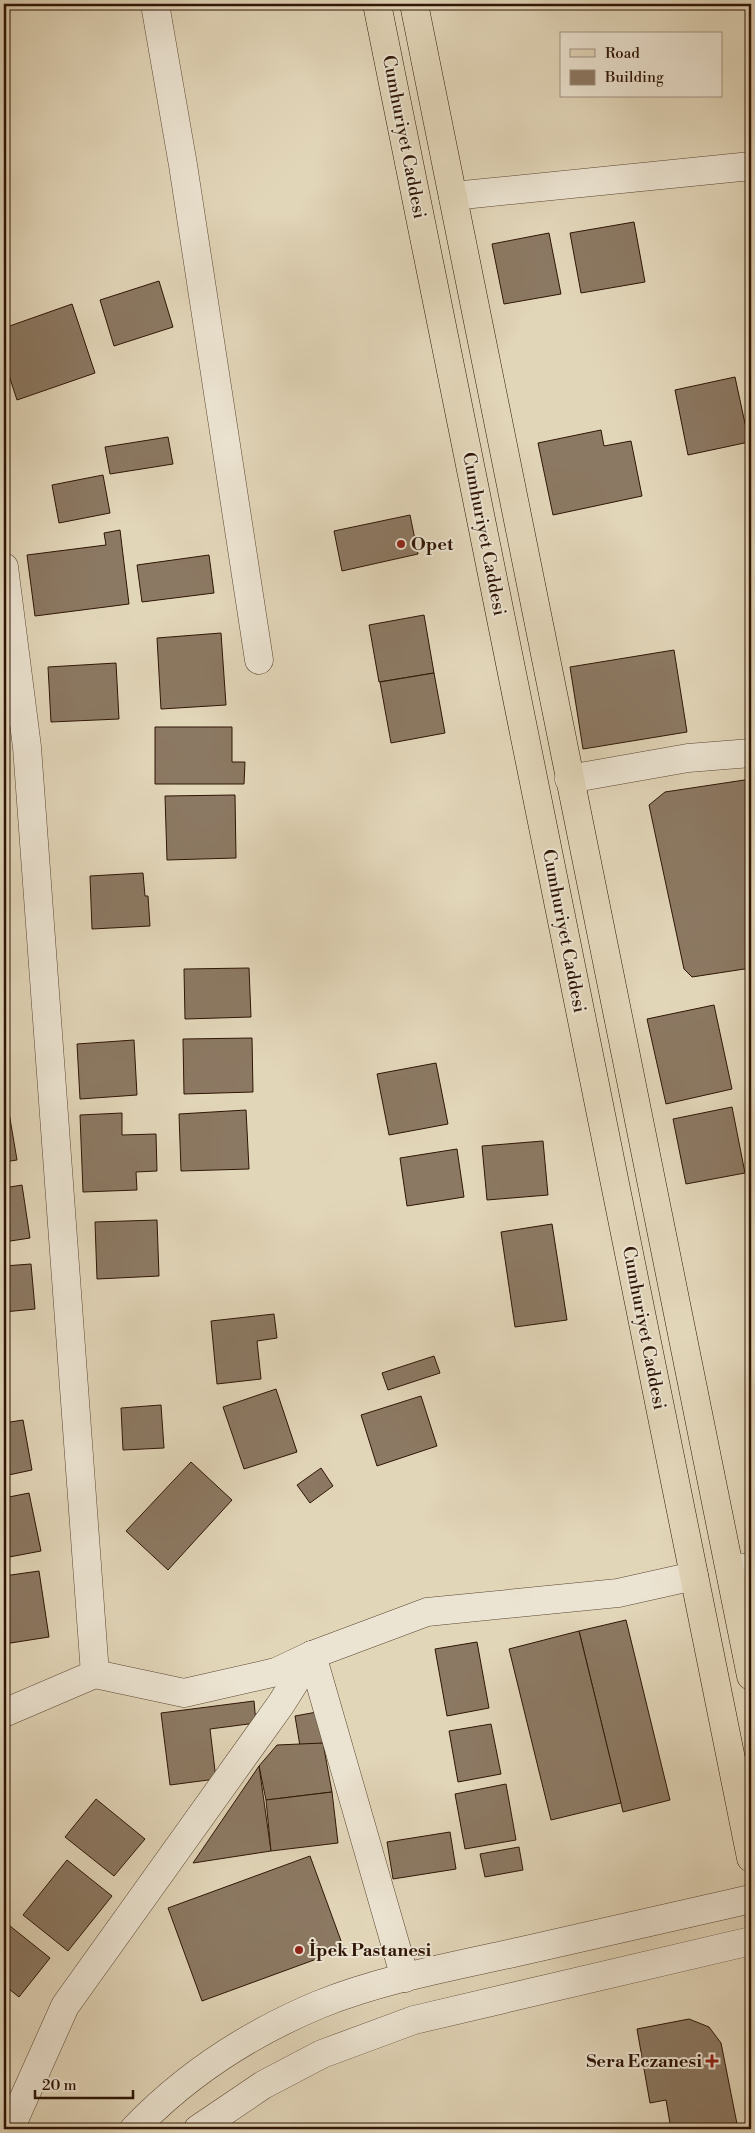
<svg xmlns="http://www.w3.org/2000/svg" width="755" height="2133" font-family="'Libre Bodoni',serif">
  <style>
    .building { fill: #8c7963; stroke: #2e1505 }
    .lines { fill: none; stroke-linecap: round; stroke-linejoin: round }
    .minor-casing { stroke: #5b4532; stroke-width: 29 }
    .tertiary-casing { stroke: #5b4532; stroke-width: 29 }
    .primary-casing { stroke: #2e1505; stroke-width: 29 }
    .minor { stroke: #ece4d2; stroke-width: 28 }
    .tertiary { stroke: #ece4d2; stroke-width: 28 }
    .primary { stroke: #e2d6b9; stroke-width: 28 }
    .poi-dot { fill: #8f2418; stroke: #ece4d2; stroke-width: 2 }
    .labels { text-anchor: middle; dominant-baseline: central; stroke-width: 4; stroke-linejoin: round; paint-order: stroke }
    .street-label { font-size: 18px; fill: #2e1505; stroke: #ece4d2 }
    .poi-label { font-size: 18px; font-weight: bold; fill: #2e1505; stroke: #ece4d2; text-anchor: start }
  </style>
  <rect width="100%" height="100%" fill="#e2d6b9"/>
  <filter id="stains"><feTurbulence type="fractalNoise" baseFrequency=".004" numOctaves="4"/><feColorMatrix values="0 0 0 0 .2 0 0 0 0 .09 0 0 0 0 .02 0 0 0 .5 -.17"/></filter>
  <radialGradient id="worn" r=".72"><stop offset=".6" stop-color="#630" stop-opacity="0"/><stop offset="1" stop-color="#630" stop-opacity=".3"/></radialGradient>
  <g class="building">
    <path d="M 634,222 L 645,282 L 581,293 L 570,233 Z"/>
    <path d="M 549,233 L 561,294 L 504,304 L 492,244 Z"/>
    <path d="M 159,281 L 173,327 L 114,346 L 100,300 Z"/>
    <path d="M 72,304 L 95,373 L 17,400 L 4,360 L 4,328 Z"/>
    <path d="M 735,377 L 749,442 L 688,455 L 675,390 Z"/>
    <path d="M 601,430 L 604,446 L 631,441 L 642,496 L 553,515 L 538,443 Z"/>
    <path d="M 168,437 L 173,464 L 110,474 L 105,447 Z"/>
    <path d="M 103,475 L 110,513 L 59,523 L 52,485 Z"/>
    <path d="M 410,515 L 418,554 L 342,571 L 334,531 Z"/>
    <path d="M 120,530 L 129,604 L 35,616 L 27,555 L 106,545 L 104,533 Z"/>
    <path d="M 209,555 L 214,593 L 142,602 L 137,565 Z"/>
    <path d="M 424,615 L 434,673 L 379,682 L 369,625 Z"/>
    <path d="M 221,633 L 226,705 L 161,709 L 157,638 Z"/>
    <path d="M 674,650 L 687,732 L 583,749 L 570,667 Z"/>
    <path d="M 116,663 L 119,719 L 51,722 L 48,667 Z"/>
    <path d="M 434,673 L 445,733 L 391,743 L 380,682 Z"/>
    <path d="M 155,727 L 232,727 L 232,762 L 245,762 L 244,784 L 155,784 Z"/>
    <path d="M 751,779 L 751,968 L 692,977 L 684,969 L 649,805 L 665,792 Z"/>
    <path d="M 235,795 L 236,858 L 167,860 L 165,796 Z"/>
    <path d="M 143,873 L 145,896 L 148,896 L 150,926 L 92,929 L 90,876 Z"/>
    <path d="M 4,958 L 6,958 L 7,1009 L 4,1009 Z"/>
    <path d="M 249,968 L 251,1017 L 185,1019 L 184,969 Z"/>
    <path d="M 714,1005 L 732,1089 L 666,1104 L 647,1019 Z"/>
    <path d="M 252,1038 L 253,1092 L 184,1094 L 183,1039 Z"/>
    <path d="M 134,1040 L 137,1095 L 80,1099 L 77,1044 Z"/>
    <path d="M 436,1063 L 448,1124 L 389,1135 L 377,1074 Z"/>
    <path d="M 7,1101 L 17,1160 L 4,1162 L 4,1102 Z"/>
    <path d="M 732,1107 L 745,1173 L 686,1184 L 673,1119 Z"/>
    <path d="M 246,1110 L 249,1169 L 181,1171 L 179,1114 Z"/>
    <path d="M 122,1113 L 122,1135 L 156,1134 L 157,1171 L 136,1172 L 137,1190 L 83,1192 L 80,1115 Z"/>
    <path d="M 543,1141 L 548,1195 L 487,1200 L 482,1146 Z"/>
    <path d="M 457,1149 L 464,1197 L 407,1206 L 400,1158 Z"/>
    <path d="M 22,1185 L 30,1238 L 4,1242 L 4,1188 Z"/>
    <path d="M 157,1220 L 159,1276 L 97,1279 L 95,1222 Z"/>
    <path d="M 552,1224 L 567,1320 L 515,1327 L 501,1232 Z"/>
    <path d="M 31,1264 L 35,1309 L 4,1312 L 4,1266 Z"/>
    <path d="M 274,1314 L 277,1338 L 257,1341 L 261,1379 L 217,1384 L 211,1321 Z"/>
    <path d="M 434,1356 L 440,1373 L 388,1390 L 382,1373 Z"/>
    <path d="M 276,1389 L 297,1452 L 244,1469 L 223,1407 Z"/>
    <path d="M 421,1396 L 437,1446 L 377,1466 L 361,1415 Z"/>
    <path d="M 161,1405 L 164,1448 L 123,1450 L 121,1408 Z"/>
    <path d="M 23,1420 L 32,1470 L 4,1476 L 4,1423 Z"/>
    <path d="M 191,1462 L 232,1500 L 168,1570 L 126,1531 Z"/>
    <path d="M 321,1468 L 333,1486 L 310,1503 L 297,1485 Z"/>
    <path d="M 29,1493 L 41,1551 L 4,1558 L 4,1498 Z"/>
    <path d="M 39,1571 L 49,1637 L 4,1644 L 4,1576 Z"/>
    <path d="M 626,1620 L 670,1800 L 623,1812 L 579,1631 Z"/>
    <path d="M 579,1631 L 621,1803 L 551,1820 L 509,1649 Z"/>
    <path d="M 477,1642 L 489,1708 L 447,1716 L 435,1649 Z"/>
    <path d="M 254,1701 L 256,1723 L 210,1729 L 216,1779 L 170,1785 L 161,1713 Z"/>
    <path d="M 317,1712 L 323,1743 L 300,1746 L 295,1716 Z"/>
    <path d="M 491,1724 L 501,1774 L 458,1782 L 449,1731 Z"/>
    <path d="M 323,1743 L 332,1792 L 266,1800 L 259,1766 L 277,1745 Z"/>
    <path d="M 259,1766 L 271,1851 L 193,1863 Z"/>
    <path d="M 506,1784 L 516,1840 L 465,1849 L 455,1794 Z"/>
    <path d="M 332,1792 L 338,1843 L 271,1851 L 266,1800 Z"/>
    <path d="M 96,1799 L 145,1839 L 114,1876 L 65,1837 Z"/>
    <path d="M 450,1832 L 456,1869 L 393,1879 L 387,1842 Z"/>
    <path d="M 519,1847 L 523,1870 L 485,1877 L 480,1854 Z"/>
    <path d="M 310,1856 L 344,1949 L 202,2001 L 168,1908 Z"/>
    <path d="M 67,1860 L 112,1896 L 68,1951 L 23,1915 Z"/>
    <path d="M 5,1922 L 50,1958 L 19,1997 L 4,1985 Z"/>
    <path d="M 689,2019 L 709,2027 L 721,2043 L 738,2129 L 671,2129 L 666,2100 L 650,2103 L 637,2029 Z"/>
  </g>
  <g class="lines">
    <g class="minor-casing">
      <g id="minor">
        <path d="M 155,4 L 183,165 L 259,660"/>
        <path d="M 453,196 L 751,166"/>
        <path d="M 4,567 L 27,747 L 95,1674"/>
        <path d="M 569,779 L 688,758 L 751,753"/>
        <path d="M 730,1567 L 751,1568"/>
        <path d="M 312,1655 L 405,1978"/>
        <path d="M 4,1713 L 95,1674 L 184,1693 L 276,1672 L 312,1655 L 427,1612 L 618,1593 L 694,1576"/>
        <path d="M 10,2129 L 65,2006 L 281,1704 L 312,1655"/>
      </g>
    </g>
    <g class="tertiary-casing">
      <g id="tertiary">
        <path d="M 134,2129 C 185,2076 249,2034 318,2005 C 382,1979 455,1966 522,1951 C 599,1933 675,1916 751,1899"/>
        <path d="M 198,2129 L 263,2085 L 322,2054 L 414,2020 L 751,1941"/>
      </g>
    </g>
    <g class="primary-casing">
      <g id="primary">
        <path d="M 377,4 L 751,1858"/>
        <path d="M 414,4 L 751,1676"/>
      </g>
    </g>
    <use href="#minor" class="minor"/>
    <use href="#tertiary" class="tertiary"/>
    <use href="#primary" class="primary"/>
  </g>
  <g class="poi-dot">
    <circle cx="401" cy="544" r="5"/>
    <circle cx="299" cy="1950" r="5"/>
    <path d="M709.5 2053.5h5v5h5v5h-5v5h-5v-5h-5v-5h5z"/>
  </g>
  <g class="labels">
    <g class="street-label">
      <text transform="translate(404 137) rotate(79)">Cumhuriyet Caddesi</text>
      <text transform="translate(484 534) rotate(79)">Cumhuriyet Caddesi</text>
      <text transform="translate(564 931) rotate(79)">Cumhuriyet Caddesi</text>
      <text transform="translate(644 1328) rotate(79)">Cumhuriyet Caddesi</text>
    </g>
    <g class="poi-label">
      <text x="411" y="544">Opet</text>
      <text x="309" y="1950">İpek Pastanesi</text>
      <text x="702" y="2061" text-anchor="end">Sera Eczanesi</text>
    </g>
  </g>
  <rect width="755" height="2133" fill="none" stroke="#e2d6b9" stroke-width="20"/>
  <rect x="5" y="5" width="745" height="2123" fill="none" stroke="#2e1505" stroke-width="2.5"/>
  <rect x="10" y="10" width="735" height="2113" fill="none" stroke="#2e1505"/>
  <rect x="560" y="32" width="162" height="65" fill="#ece4d2" stroke="#a09180"/>
  <rect x="570" y="49" width="25" height="8" fill="#e2d6b9" stroke="#a09180"/>
  <text x="605" y="58" font-size="15" fill="#2e1505">Road</text>
  <rect x="570" y="70" width="25" height="15" fill="#8c7963" stroke="#a09180"/>
  <text x="605" y="82" font-size="15" fill="#2e1505">Building</text>
  <path d="M35 2090v8h98v-8" fill="none" stroke="#2e1505" stroke-width="2.5"/>
  <text x="42" y="2090" font-size="15" fill="#2e1505" stroke="#ece4d2" stroke-width="4" paint-order="stroke">20 m</text>
  <rect width="100%" height="100%" filter="url(#stains)"/>
  <rect width="100%" height="100%" fill="url(#worn)"/>
</svg>
